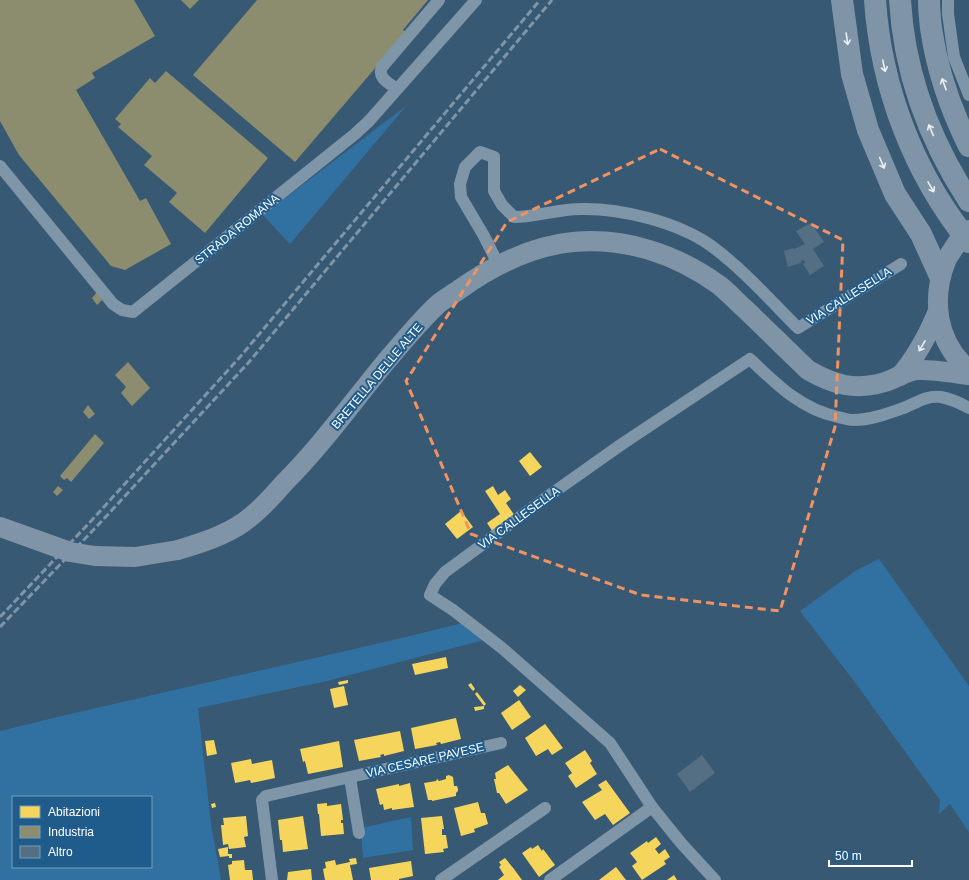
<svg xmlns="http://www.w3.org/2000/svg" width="969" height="880" font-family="Helvetica,sans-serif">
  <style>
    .green { fill: #3171a1; fill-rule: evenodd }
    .homes { fill: #f6d55c }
    .industry { fill: #8c8c6e }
    .building { fill: #546f84 }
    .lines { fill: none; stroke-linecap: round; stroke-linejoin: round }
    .street { stroke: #7f95a8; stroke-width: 12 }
    .primary { stroke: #7f94a7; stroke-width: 20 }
    .highway { stroke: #7f95a7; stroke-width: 22 }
    .rail { stroke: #7f95a7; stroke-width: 3; stroke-dasharray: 7 3; stroke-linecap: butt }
    .primary-bridge { stroke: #7f94a7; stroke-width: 20 }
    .oneway { stroke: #eceff2 }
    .marked { fill: none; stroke: #f09361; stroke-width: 3; stroke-dasharray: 8 5; stroke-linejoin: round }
    .labels { text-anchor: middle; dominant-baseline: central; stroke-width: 4; stroke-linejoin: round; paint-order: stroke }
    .street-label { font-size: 12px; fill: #fff; stroke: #1f5c8c }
  </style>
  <rect width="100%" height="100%" fill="#385974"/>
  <g class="green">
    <path d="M 406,106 L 290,244 L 263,215 Z"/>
    <path d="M 879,559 L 969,686 L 969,832 L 950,804 L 939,814 L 940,800 L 857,685 L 800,611 L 857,570 Z"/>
    <path d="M 463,623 L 484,640 L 323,682 L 198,708 L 211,824 L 221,880 L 0,880 L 0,731 C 154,693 309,661 463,623 ZM 13,797 L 151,797 L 151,867 L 13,867 Z"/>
    <path d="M 411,817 L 413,850 L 363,858 L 361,828 Z"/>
  </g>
  <g class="homes">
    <path d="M 530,452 L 542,467 L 530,476 L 519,461 Z"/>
    <path d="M 493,486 L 498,495 L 505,490 L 511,499 L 506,503 L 515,516 L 493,532 L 487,523 L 500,514 L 485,491 Z"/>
    <path d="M 461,511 L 473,527 L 457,539 L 445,524 Z"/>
    <path d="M 446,657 L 448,668 L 415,675 L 412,664 Z"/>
    <path d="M 348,680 L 348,683 L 339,685 L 338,682 Z"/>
    <path d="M 471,683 L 475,689 L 473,691 L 468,685 Z"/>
    <path d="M 520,685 L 526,690 L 518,697 L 513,691 Z"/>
    <path d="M 344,686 L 348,705 L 334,708 L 330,689 Z"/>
    <path d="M 477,692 L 486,704 L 484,706 L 484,709 L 475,711 L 474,707 L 484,706 L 475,694 Z"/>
    <path d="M 519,700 L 531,717 L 512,730 L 501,713 Z"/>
    <path d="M 456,718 L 461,739 L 441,744 L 440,742 L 436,743 L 437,745 L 415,749 L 411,728 Z"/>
    <path d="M 545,724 L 563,748 L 552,755 L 548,749 L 536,756 L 525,738 Z"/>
    <path d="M 400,731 L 404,751 L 384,756 L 384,754 L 380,755 L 381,757 L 359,761 L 354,740 Z"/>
    <path d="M 214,740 L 217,754 L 207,756 L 205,741 Z"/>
    <path d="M 339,741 L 343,767 L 308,774 L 305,761 L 303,762 L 300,749 Z"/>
    <path d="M 585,750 L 592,761 L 590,763 L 597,774 L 576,788 L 568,776 L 572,773 L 565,763 Z"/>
    <path d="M 251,759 L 252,764 L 272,760 L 275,778 L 251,783 L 250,780 L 235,783 L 231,763 Z"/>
    <path d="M 508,765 L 528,790 L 506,804 L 499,793 L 497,793 L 494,779 L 496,779 L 495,773 Z"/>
    <path d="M 449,775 L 453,777 L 454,786 L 457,786 L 458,789 L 458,791 L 456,793 L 456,796 L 432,801 L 432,800 L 428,800 L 424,783 L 436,781 L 437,779 L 439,781 L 446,779 L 446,776 Z"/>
    <path d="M 606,780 L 630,813 L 613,825 L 605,814 L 595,820 L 582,802 L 602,790 L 598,785 Z"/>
    <path d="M 410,783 L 414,807 L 392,810 L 392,808 L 384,810 L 383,804 L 380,805 L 376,789 L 399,784 L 399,786 Z"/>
    <path d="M 478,802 L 481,813 L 485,813 L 488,824 L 474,829 L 475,832 L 461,836 L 454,808 Z"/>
    <path d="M 215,803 L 216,807 L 212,808 L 211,804 Z"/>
    <path d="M 327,803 L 327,806 L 341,804 L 343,820 L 341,820 L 341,823 L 343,823 L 344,834 L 321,836 L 319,814 L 318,814 L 317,804 Z"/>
    <path d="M 246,816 L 248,836 L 244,837 L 246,847 L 229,849 L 228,844 L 223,845 L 221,825 L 224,825 L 223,818 Z"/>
    <path d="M 303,816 L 308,849 L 283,852 L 282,840 L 280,840 L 278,820 Z"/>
    <path d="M 442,816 L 444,829 L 442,829 L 442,835 L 446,835 L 448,848 L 443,849 L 444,852 L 425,854 L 421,818 Z"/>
    <path d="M 656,837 L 661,844 L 655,849 L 659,854 L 665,849 L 670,857 L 664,861 L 666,864 L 642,880 L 632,866 L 637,862 L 630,853 L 647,841 L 648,843 Z"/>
    <path d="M 538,845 L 542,851 L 543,849 L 555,865 L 539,877 L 522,853 L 531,847 L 532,849 Z"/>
    <path d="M 228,847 L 228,854 L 232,854 L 232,858 L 229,858 L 229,856 L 220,857 L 218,849 Z"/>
    <path d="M 356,858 L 357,864 L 350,865 L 353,880 L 325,880 L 323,869 L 326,868 L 325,862 L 335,860 L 336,865 L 350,862 L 349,859 Z"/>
    <path d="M 505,858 L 514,869 L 522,880 L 498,880 L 504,875 L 499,867 L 501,865 L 499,862 Z"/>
    <path d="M 244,860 L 245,870 L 252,870 L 253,880 L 230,880 L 228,865 L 232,864 L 232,861 Z"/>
    <path d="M 411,861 L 413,876 L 399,879 L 399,880 L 371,880 L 369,868 Z"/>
    <path d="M 616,867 L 626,880 L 599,880 Z"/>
    <path d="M 311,869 L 312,880 L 287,880 L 288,872 Z"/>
    <path d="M 674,875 L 677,880 L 667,880 Z"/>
  </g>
  <g class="industry">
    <path d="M 0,0 L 134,0 L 155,36 L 92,73 L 95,78 L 76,90 L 140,201 L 146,198 L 171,244 L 125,270 L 111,266 L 19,155 L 0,121 Z"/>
    <path d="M 181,0 L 199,0 L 190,9 Z"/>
    <path d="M 257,0 L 428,0 L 403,30 L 406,32 L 295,162 L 193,75 Z"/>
    <path d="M 166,71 L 268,158 L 205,233 L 169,202 L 177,193 L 144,165 L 152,156 L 118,127 L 121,124 L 115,119 L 150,78 L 155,83 Z"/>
    <path d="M 97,292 L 102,300 L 97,305 L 92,298 Z"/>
    <path d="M 128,362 L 150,388 L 132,406 L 121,393 L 126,387 L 115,375 Z"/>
    <path d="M 88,405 L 95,414 L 89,419 L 83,412 Z"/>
    <path d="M 95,434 L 104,443 L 71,482 L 67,478 L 64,480 L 60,476 Z"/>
    <path d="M 58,486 L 63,490 L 57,496 L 53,492 Z"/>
  </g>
  <g class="building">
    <path d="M 811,223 L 824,242 L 813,249 L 824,266 L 810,275 L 803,264 L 805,263 L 804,260 L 801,261 L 801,263 L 788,267 L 784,251 L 793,248 L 794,249 L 805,244 L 796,231 Z"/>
    <path d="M 702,755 L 715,773 L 690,792 L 677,774 Z"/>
  </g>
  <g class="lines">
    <g class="street">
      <path d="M 948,0 L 948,14 L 954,57 L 969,95"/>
      <path d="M 397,89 C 389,83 377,78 382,67 L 439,0"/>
      <path d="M 0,166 L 113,304 L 122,310 L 133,312 L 355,134 L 369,121 L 476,0"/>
      <path d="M 498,264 L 484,236 L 461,197 L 460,184 L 465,167 L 480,152 L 494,157 L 494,191 L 502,205 L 514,217 C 537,217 558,209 580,209 C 621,208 677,222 710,245 C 743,269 770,300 798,328 L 901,264"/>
      <path d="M 350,778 L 359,833"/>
      <path d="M 272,880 L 262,800 L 266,796 L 501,743"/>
      <path d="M 441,880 L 545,808"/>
      <path d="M 550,880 L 652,807"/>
      <path d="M 715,880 L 681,843 L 652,807 L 610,743 L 502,648 L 453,610 L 430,595 L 435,584 L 445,572 L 547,497 L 622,444 L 750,359 C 777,385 801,409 838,417 C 843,418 848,420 853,420 C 871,420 889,413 906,407 C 917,402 928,395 941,397 C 951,399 960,403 969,408"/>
    </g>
    <g class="primary">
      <path d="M 946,261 C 931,299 936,342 969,370"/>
      <path d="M 900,376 C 917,356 928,335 938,311"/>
      <path d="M 178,550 C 201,543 224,536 244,522 C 259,511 272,497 284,483 C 321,446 351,404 384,364 C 401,344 418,323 437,305 C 444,299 453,294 460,289 C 494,265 531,246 573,242 C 625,237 676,254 719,285 C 728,292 736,301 745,309 C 766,329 787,350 808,370 C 834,385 855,391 885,382 C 895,379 906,371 917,370 C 934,369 952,373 969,375"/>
    </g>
    <g class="highway">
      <path d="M 842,0 L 852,74 L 868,130 L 895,194 L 921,234 L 940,276"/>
      <path d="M 875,0 C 881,88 914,174 969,242"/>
      <path d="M 900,0 C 904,72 930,141 969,201"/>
      <path d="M 929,0 C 929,9 930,19 931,28 C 937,70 950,108 969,146"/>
    </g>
    <g class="rail">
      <path d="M 0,617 L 92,520 L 240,357 L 540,0"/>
      <path d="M 0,627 L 100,523 L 249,362 L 552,0"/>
    </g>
    <g class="primary-bridge">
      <path d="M 948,257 L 959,240 L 969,230"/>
      <path d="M 0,527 L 70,552 L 95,556 L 135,557 L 178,550"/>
    </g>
  </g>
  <defs><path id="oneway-shaft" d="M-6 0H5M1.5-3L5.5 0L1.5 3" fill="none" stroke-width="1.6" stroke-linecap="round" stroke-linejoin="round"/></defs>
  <g class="oneway">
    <use href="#oneway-shaft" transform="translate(847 39) rotate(82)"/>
    <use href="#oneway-shaft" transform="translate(884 66) rotate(78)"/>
    <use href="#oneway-shaft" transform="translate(944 84) rotate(-110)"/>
    <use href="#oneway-shaft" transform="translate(931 130) rotate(-113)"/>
    <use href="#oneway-shaft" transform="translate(882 163) rotate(67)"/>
    <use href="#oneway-shaft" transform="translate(931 187) rotate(60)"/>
    <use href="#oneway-shaft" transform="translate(922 346) rotate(120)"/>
  </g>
  <path class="marked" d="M 660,149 L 843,240 L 835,427 L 780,611 L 641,595 L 471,534 L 406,381 L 507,222 Z"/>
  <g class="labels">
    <g class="street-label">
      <text transform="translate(237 229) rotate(-39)">STRADA ROMANA</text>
      <text transform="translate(849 296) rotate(-32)">VIA CALLESELLA</text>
      <text transform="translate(377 376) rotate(-50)">BRETELLA DELLE ALTE</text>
      <text transform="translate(519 518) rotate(-36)">VIA CALLESELLA</text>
      <text transform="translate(425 760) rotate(-13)">VIA CESARE PAVESE</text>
    </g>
  </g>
  <rect x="12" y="796" width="140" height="72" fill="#1f5c8c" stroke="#799dba"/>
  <rect x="20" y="806" width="20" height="12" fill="#f6d55c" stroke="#799dba"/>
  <text x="48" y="816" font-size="12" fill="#ffffff">Abitazioni</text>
  <rect x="20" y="826" width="20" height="12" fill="#8c8c6e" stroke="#799dba"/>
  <text x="48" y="836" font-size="12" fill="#ffffff">Industria</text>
  <rect x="20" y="846" width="20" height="12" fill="#546f84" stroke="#799dba"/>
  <text x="48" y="856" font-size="12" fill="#ffffff">Altro</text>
  <path d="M829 860v6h83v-6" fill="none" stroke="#ffffff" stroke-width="2"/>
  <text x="835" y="860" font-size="12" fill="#ffffff" stroke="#1f5c8c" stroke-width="3" paint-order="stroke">50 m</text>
</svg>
